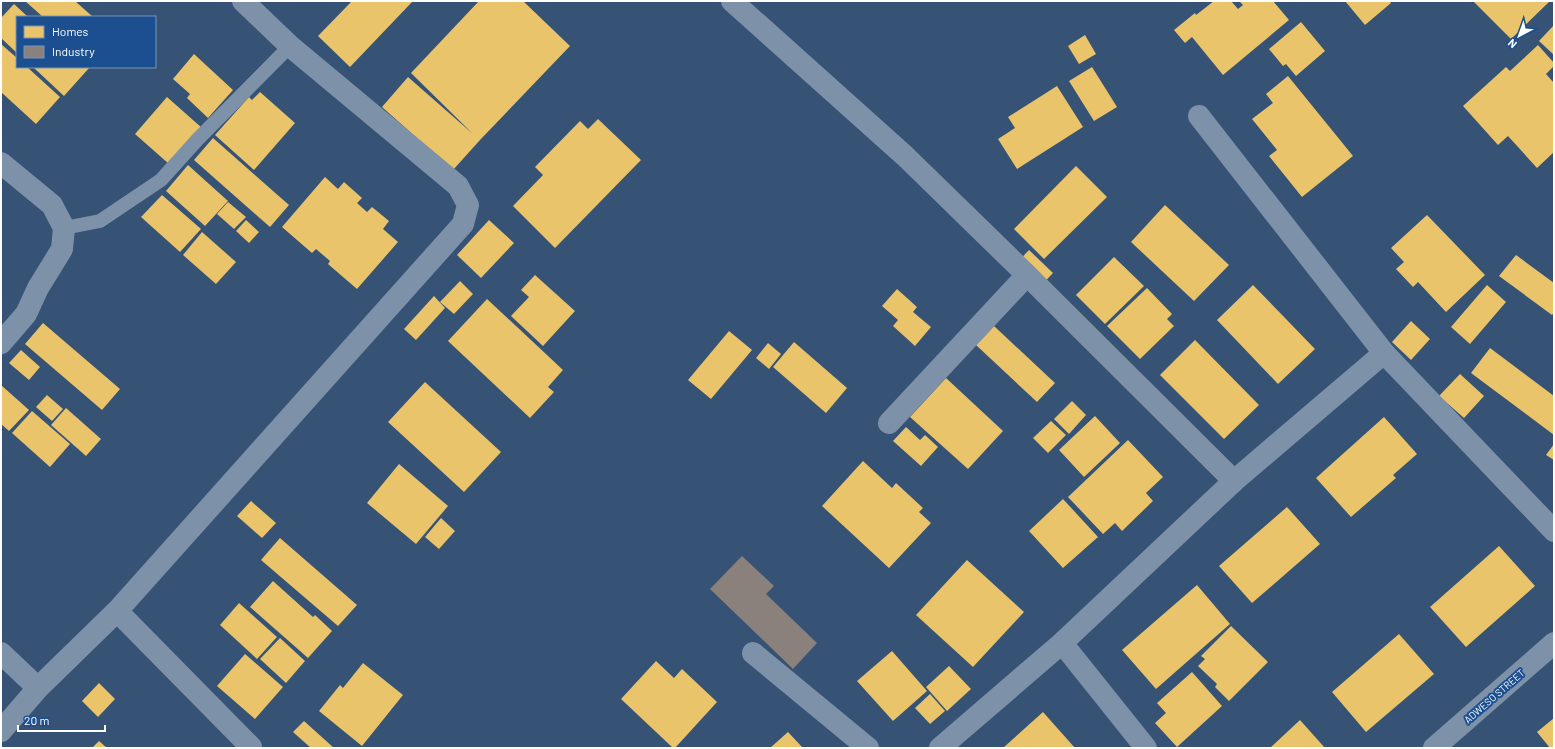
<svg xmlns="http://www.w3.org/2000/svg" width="1555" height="749" font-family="Barlow,sans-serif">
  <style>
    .homes { fill: #e9c46a }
    .industry { fill: #8a817c }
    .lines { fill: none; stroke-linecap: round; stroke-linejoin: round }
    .service { stroke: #7d92a8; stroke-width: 14 }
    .minor { stroke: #7d92a8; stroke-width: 22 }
    .labels { text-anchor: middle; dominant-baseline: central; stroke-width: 4; stroke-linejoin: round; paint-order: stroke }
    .street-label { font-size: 10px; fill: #fff; stroke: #1b4f8f }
  </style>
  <rect width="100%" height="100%" fill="#365274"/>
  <g class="homes">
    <path d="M 25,1 L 75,1 L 93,17 L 43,17 Z"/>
    <path d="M 352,1 L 413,1 L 350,67 L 318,36 Z"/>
    <path d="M 479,1 L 523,1 L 570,46 L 480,140 L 453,170 L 382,107 L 408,77 L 473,134 L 411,73 Z"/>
    <path d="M 1214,1 L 1231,1 L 1238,9 L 1243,5 L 1239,1 L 1273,1 L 1289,20 L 1223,75 L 1192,37 L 1185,43 L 1174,30 L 1195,13 L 1196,15 Z"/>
    <path d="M 1345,1 L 1390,1 L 1391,3 L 1365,25 Z"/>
    <path d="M 1473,1 L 1550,1 L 1511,39 Z"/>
    <path d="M 14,4 L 28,17 L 17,17 L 17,53 L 1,38 L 1,18 Z"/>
    <path d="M 1301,22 L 1325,51 L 1296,76 L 1286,64 L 1283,66 L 1269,49 Z"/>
    <path d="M 1554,25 L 1554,55 L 1539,41 Z"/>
    <path d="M 1085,35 L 1096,54 L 1079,64 L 1068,46 Z"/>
    <path d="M 1,44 L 17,58 L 17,67 L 27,67 L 60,97 L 36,124 L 1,92 Z"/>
    <path d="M 1538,45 L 1554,63 L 1554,66 L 1546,74 L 1554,83 L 1554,152 L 1537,168 L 1508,136 L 1498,145 L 1463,106 L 1506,67 L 1510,71 Z"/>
    <path d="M 194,54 L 233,90 L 208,118 L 187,98 L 190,94 L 173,79 Z"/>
    <path d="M 33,67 L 90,67 L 64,96 Z"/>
    <path d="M 1092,67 L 1117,107 L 1094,121 L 1069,81 Z"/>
    <path d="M 1288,76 L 1353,156 L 1302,197 L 1269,156 L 1277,150 L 1252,119 L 1273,103 L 1266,94 Z"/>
    <path d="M 1057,86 L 1083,127 L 1017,169 L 998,139 L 1015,128 L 1008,117 Z"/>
    <path d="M 260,92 L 295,123 L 254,170 L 215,135 L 249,97 L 252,100 Z"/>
    <path d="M 167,97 L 202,128 L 169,164 L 135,134 Z"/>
    <path d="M 598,119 L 641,160 L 555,248 L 513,206 L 543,175 L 535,167 L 580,121 L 588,129 Z"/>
    <path d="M 213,138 L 289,205 L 270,227 L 194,160 Z"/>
    <path d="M 188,165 L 228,201 L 205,226 L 166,191 Z"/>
    <path d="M 1076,166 L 1107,197 L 1044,259 L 1014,229 Z"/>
    <path d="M 325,177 L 338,189 L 344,182 L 362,198 L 357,203 L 367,212 L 372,207 L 389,221 L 383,229 L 398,242 L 357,289 L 328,264 L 330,261 L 316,249 L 312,253 L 282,227 Z"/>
    <path d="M 162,195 L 201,229 L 180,252 L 141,217 Z"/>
    <path d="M 228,202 L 246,217 L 234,229 L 217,214 Z"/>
    <path d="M 1165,205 L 1229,265 L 1194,301 L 1131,242 Z"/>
    <path d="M 1427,215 L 1485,275 L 1446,312 L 1418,282 L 1413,287 L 1396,269 L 1404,262 L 1391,248 Z"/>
    <path d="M 246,220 L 259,232 L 249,243 L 236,231 Z"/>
    <path d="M 489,220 L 514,243 L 481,278 L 457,255 Z"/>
    <path d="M 202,232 L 236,262 L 216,284 L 183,255 Z"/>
    <path d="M 1029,250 L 1053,273 L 1034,293 L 1010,270 Z"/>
    <path d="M 1516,255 L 1554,283 L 1554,312 L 1552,315 L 1499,276 Z"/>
    <path d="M 1114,257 L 1144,286 L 1105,324 L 1076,295 Z"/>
    <path d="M 535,275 L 575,311 L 543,346 L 511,316 L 529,297 L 521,290 Z"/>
    <path d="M 460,281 L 473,294 L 454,314 L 440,302 Z"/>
    <path d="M 1253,285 L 1315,349 L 1278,384 L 1217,320 Z"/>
    <path d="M 1487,285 L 1506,302 L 1470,344 L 1451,327 Z"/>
    <path d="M 1147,288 L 1172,314 L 1167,319 L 1174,326 L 1140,359 L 1107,326 Z"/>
    <path d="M 897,289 L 917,307 L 913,312 L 931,327 L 915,346 L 893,326 L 898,320 L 882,306 Z"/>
    <path d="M 434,296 L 445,308 L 416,340 L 404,329 Z"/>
    <path d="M 487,299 L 563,370 L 548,387 L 554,392 L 530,418 L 448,341 Z"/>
    <path d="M 1411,321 L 1430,339 L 1411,360 L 1392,342 Z"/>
    <path d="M 43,323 L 120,389 L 102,410 L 25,344 Z"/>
    <path d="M 994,326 L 1055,383 L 1037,402 L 976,345 Z"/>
    <path d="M 729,331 L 752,350 L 711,399 L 688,380 Z"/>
    <path d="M 1195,340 L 1259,405 L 1224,439 L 1160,375 Z"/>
    <path d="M 794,342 L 847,388 L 826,413 L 773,367 Z"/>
    <path d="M 768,343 L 781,354 L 769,369 L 756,358 Z"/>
    <path d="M 1490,348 L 1554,396 L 1554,435 L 1471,373 Z"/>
    <path d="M 21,350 L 40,367 L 29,380 L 9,363 Z"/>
    <path d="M 1460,374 L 1484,396 L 1464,418 L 1439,396 Z"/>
    <path d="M 946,378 L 1003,431 L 968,469 L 910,417 Z"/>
    <path d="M 425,382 L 501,452 L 464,492 L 388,422 Z"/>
    <path d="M 1,385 L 29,410 L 9,431 L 1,424 Z"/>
    <path d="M 47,395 L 63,409 L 52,421 L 36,407 Z"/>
    <path d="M 1072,401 L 1086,415 L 1069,434 L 1054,419 Z"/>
    <path d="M 66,408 L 101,439 L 86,456 L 51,425 Z"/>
    <path d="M 32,411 L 70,444 L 50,467 L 12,433 Z"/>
    <path d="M 1095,416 L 1120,443 L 1084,477 L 1059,450 Z"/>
    <path d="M 1384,417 L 1417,454 L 1393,475 L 1396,478 L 1351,517 L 1316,478 Z"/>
    <path d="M 1051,421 L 1066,435 L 1048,453 L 1033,438 Z"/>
    <path d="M 906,427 L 920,440 L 925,435 L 938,447 L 921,466 L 893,441 Z"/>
    <path d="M 1128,440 L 1163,477 L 1146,493 L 1153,501 L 1122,531 L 1115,523 L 1103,534 L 1068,497 Z"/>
    <path d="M 1554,444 L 1554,460 L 1546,455 Z"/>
    <path d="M 863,461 L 892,488 L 896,483 L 923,508 L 919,512 L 931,523 L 889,568 L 822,506 Z"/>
    <path d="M 399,464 L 448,506 L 416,544 L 367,503 Z"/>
    <path d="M 1063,499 L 1098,537 L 1063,568 L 1029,531 Z"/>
    <path d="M 251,501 L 276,523 L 262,538 L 237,516 Z"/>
    <path d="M 1287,507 L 1320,544 L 1252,603 L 1219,566 Z"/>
    <path d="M 441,518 L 455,531 L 439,549 L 425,537 Z"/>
    <path d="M 280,538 L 357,605 L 338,626 L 261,560 Z"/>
    <path d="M 1499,546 L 1535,586 L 1466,647 L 1430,607 Z"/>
    <path d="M 967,560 L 1024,612 L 973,667 L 916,615 Z"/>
    <path d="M 273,581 L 313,617 L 315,615 L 332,631 L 308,658 L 250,607 Z"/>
    <path d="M 1197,585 L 1230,624 L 1156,689 L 1122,650 Z"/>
    <path d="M 239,603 L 277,637 L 257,659 L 220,625 Z"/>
    <path d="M 1231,626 L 1268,662 L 1229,701 L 1215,687 L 1217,684 L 1198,666 L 1205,659 L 1201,656 Z"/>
    <path d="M 1399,634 L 1434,674 L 1366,732 L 1332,692 Z"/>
    <path d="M 280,638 L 305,661 L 286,683 L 260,659 Z"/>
    <path d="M 892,651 L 927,691 L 893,721 L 857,681 Z"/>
    <path d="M 245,654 L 283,687 L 255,719 L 217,686 Z"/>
    <path d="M 656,661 L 674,678 L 682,669 L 717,702 L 675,748 L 673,748 L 621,699 Z"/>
    <path d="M 363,663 L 403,695 L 362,746 L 319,711 L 340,685 L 343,688 Z"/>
    <path d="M 949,666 L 971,689 L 947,711 L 926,687 Z"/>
    <path d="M 1192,672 L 1222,706 L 1177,747 L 1155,723 L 1166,713 L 1157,703 Z"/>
    <path d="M 99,683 L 115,699 L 98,717 L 82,701 Z"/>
    <path d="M 930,694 L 945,711 L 930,724 L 915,708 Z"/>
    <path d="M 1043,712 L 1075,748 L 1003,748 Z"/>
    <path d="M 1554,718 L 1554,748 L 1550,748 L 1537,732 Z"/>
    <path d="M 1300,720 L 1325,748 L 1270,748 Z"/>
    <path d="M 304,721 L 334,748 L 311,748 L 293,732 Z"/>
    <path d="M 788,732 L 803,748 L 770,748 Z"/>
    <path d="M 99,741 L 107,748 L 92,748 Z"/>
  </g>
  <path class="industry" d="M 742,556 L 774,586 L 766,594 L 817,643 L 793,669 L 710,589 Z"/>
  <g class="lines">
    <path class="service" d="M 64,228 L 100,221 L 161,180 L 197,140 L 290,46"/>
    <g class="minor">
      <path d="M 732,1 L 905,156 L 1027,275 L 1234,481"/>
      <path d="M 1199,116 L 1384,353"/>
      <path d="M 1,163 L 52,205 L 64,228 L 62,249 L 38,288 L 26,314 L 1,343"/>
      <path d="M 889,423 L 1027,275"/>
      <path d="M 117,611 L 251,747"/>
      <path d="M 1062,643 L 1146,748"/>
      <path d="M 1,653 L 38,688"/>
      <path d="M 753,653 L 868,748"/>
      <path d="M 1,731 L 38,688 L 117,611 L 463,224 L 468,205 L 458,186 L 290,46 L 243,1"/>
      <path d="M 940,748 L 1062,643 L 1234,481 L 1384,353 L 1554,531"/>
      <path d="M 1434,748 L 1554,643"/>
    </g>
  </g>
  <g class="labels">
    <g class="street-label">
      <text transform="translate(1494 696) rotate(-41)">ADWESO STREET</text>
    </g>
  </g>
  <rect width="1555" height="749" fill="none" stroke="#ffffff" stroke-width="4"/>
  <rect x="16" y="16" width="140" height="52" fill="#1b4f8f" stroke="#7695bc"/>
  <rect x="24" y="26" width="20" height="12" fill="#e9c46a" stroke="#7695bc"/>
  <text x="52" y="36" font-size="12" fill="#ffffff">Homes</text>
  <rect x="24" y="46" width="20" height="12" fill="#8a817c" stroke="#7695bc"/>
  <text x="52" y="56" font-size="12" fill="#ffffff">Industry</text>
  <g transform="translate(1519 36) rotate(221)" stroke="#1b4f8f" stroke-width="3" paint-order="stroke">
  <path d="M0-3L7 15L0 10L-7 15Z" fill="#ffffff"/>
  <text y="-6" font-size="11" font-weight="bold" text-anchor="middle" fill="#ffffff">N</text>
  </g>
  <path d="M18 725v6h87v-6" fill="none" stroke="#ffffff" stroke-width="2"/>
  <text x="24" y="725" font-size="12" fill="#ffffff" stroke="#1b4f8f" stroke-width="3" paint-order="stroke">20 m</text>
</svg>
